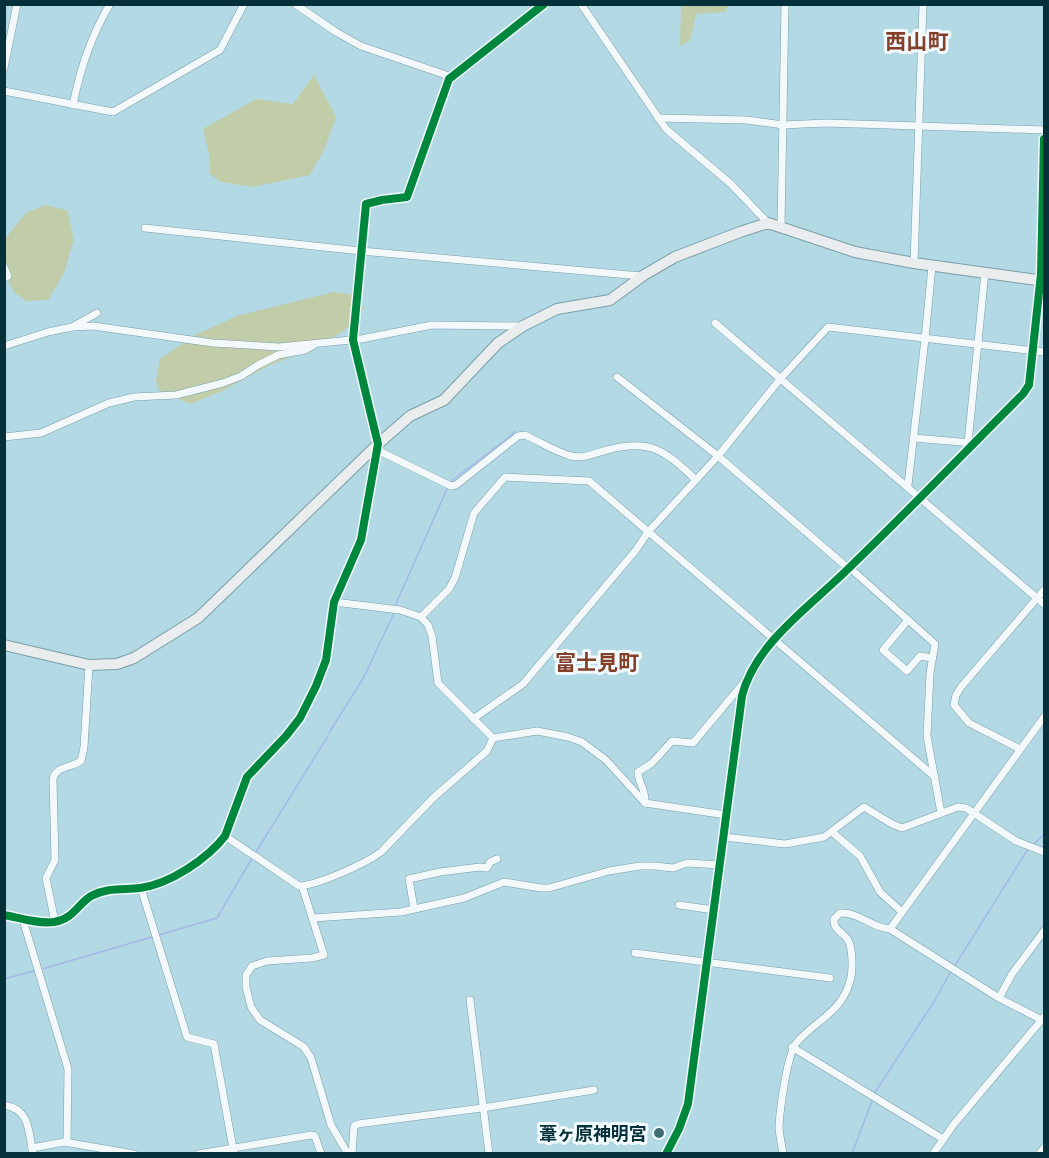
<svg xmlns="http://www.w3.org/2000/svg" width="1049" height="1158" font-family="Barlow,'Noto Sans JP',sans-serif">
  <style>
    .green { fill: #c1cca9 }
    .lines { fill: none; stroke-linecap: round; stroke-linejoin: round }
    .stream { stroke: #a6b7eb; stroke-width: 1.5 }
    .minor-casing { stroke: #799ea8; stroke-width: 8 }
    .tertiary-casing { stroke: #799ea8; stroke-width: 10 }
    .secondary-casing { stroke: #799ea8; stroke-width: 12 }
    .minor { stroke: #f3f9fb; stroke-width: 7 }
    .tertiary { stroke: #f3f9fb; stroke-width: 9 }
    .secondary { stroke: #e9eded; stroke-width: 10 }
    .cycleway-casing { stroke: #f1f9fc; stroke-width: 11 }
    .cycleway { stroke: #00873e; stroke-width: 8 }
    .poi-dot { fill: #426c76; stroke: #f1f9fc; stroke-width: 2 }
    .labels { text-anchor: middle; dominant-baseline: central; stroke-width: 6; stroke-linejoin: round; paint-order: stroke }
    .poi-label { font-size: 18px; font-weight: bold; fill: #06313b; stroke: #f1f9fc; text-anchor: end }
    .quarter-label { font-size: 21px; font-weight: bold; fill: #833f28; stroke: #f1f9fc }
  </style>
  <rect width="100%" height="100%" fill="#b2d9e4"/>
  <g class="green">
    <path d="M 681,5 L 681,4 L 729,5 L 725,12 L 696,14 L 690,40 L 680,46 Z"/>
    <path d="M 314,75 L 336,117 L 325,148 L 310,175 L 253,187 L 221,182 L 210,174 L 209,154 L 203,129 L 256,99 L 293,104 Z"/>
    <path d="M 45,205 L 67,210 L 74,239 L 64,273 L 48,300 L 26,301 L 14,292 L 5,276 L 4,240 L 26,213 Z"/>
    <path d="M 334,292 L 354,295 L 364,308 L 355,323 L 322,345 L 270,365 L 222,391 L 190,404 L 160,391 L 156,381 L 160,359 L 195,335 L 237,316 Z"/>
  </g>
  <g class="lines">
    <g class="stream">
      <path d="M 450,482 L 512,435 L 514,431"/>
      <path d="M 395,606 L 447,489"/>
      <path d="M 329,733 L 364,677 L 394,613"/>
      <path d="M 1034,844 L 1044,834"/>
      <path d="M 256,852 L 328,736"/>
      <path d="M 159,935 L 217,918 L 252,858"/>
      <path d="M 954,967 L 1028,849"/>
      <path d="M 42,969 L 152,937"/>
      <path d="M 4,979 L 34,971"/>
      <path d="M 874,1094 L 935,1000 L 951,971"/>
      <path d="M 852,1154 L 873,1098"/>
    </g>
    <g class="minor-casing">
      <g id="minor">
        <path d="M 295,4 L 336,32 L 361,46 L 452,77"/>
        <path d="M 581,4 L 666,129 L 731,184 L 768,223"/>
        <path d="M 4,68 L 17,4"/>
        <path d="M 4,91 L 113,112 L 220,50 L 244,4"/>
        <path d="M 73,105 C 80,69 91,36 110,4"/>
        <path d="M 658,118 L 747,120 L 783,125 L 826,123 L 1044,130"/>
        <path d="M 781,227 L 785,4"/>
        <path d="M 145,228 L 361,251 L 641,276"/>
        <path d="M 914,263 L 923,4"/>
        <path d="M 4,267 L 8,276 L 4,278"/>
        <path d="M 1040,280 L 1044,139"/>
        <path d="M 715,323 L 1044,604"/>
        <path d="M 72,327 L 93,326 L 213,343 L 279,347 L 361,339 L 432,325 L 520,326"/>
        <path d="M 4,346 L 48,332 L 72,327 L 97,313"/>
        <path d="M 617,377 L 718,456 L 849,569"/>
        <path d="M 4,437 L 41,433 L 109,403 L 134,397 L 176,395 L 223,383 L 241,376 L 258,365 L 278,355 L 305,350 L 314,345"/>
        <path d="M 914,438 L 972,443"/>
        <path d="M 968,443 L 985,272"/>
        <path d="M 377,450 L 451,486 L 456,485 L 518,436 L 525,435 C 540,442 556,452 571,456 C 584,459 595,453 607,450 C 652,438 666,452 696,480"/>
        <path d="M 908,485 L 925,339 L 932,266"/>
        <path d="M 850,568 L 935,644 L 930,673 L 927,736 L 941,813"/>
        <path d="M 334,602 L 400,610 L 421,617 L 428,625 L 432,636 L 438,683 L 493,738"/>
        <path d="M 421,617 L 449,589 L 455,578 L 474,513 L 505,477 L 589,481 L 935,777"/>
        <path d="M 908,620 L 883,650 L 907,671 L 920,656 L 932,658"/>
        <path d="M 473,719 L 523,684 L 636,550 L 648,532 L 718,456 L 781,378 L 828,327 L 1044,352"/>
        <path d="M 493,738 L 537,731 L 568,737 L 582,742 L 606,760 L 645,803 L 726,815"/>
        <path d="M 1020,749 L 969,723 L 954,705 L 956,695 L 961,687 L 1044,590"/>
        <path d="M 645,803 C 646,789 638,783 638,772 L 652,763 L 672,741 L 693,743 L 745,681"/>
        <path d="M 832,832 L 860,856 L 880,892 L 902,912"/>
        <path d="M 225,836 L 299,886 C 318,885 365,864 381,852 L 433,798 L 487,751 L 493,738"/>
        <path d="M 724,837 L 785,844 L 824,837 L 864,807 L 892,824 L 902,828 L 958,807 L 966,808 L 1016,841 L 1044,852"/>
        <path d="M 302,886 L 324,955 L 312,958 L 267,961 L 252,966 L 246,975 L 246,987 L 251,1007 L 260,1020 L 304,1047 L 311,1058 L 331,1125 L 348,1154"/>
        <path d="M 141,888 L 187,1037 L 214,1044 L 234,1154"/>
        <path d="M 679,905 L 714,910"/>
        <path d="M 414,908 L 409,879 L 440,872 L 480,867 L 487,868 L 490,862 L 497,859"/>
        <path d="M 4,915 C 20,918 37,924 54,922 C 72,920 78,904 91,896 C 108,887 123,890 140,888 C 170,884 207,859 225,836 L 247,777 L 286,736 L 300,718 L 316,686 L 326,660 L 334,602 L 361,540 L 378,444 L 353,340 L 366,204 L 382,200 L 407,197 L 449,79 L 544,4"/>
        <path d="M 313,918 L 401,912 L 464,898 L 504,882 L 541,888 L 549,888 L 609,871 L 640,866 L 655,866 L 673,868 L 687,863 L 720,865"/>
        <path d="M 23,920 L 68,1069 L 67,1142"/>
        <path d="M 55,922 L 46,878 L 55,860 L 53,780 C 55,766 70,768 81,761 L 84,747 L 89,665"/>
        <path d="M 890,929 L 1044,717"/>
        <path d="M 635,953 L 830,978"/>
        <path d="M 999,998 L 1012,974 L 1044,931"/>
        <path d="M 470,1000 L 489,1154"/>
        <path d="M 792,1047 L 943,1139"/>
        <path d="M 4,1105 C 31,1110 28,1131 33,1154"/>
        <path d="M 32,1148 L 64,1142 L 134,1154"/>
        <path d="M 198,1154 L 311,1135 L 315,1136 L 321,1154"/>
        <path d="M 352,1154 L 354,1126 L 358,1124 L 482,1108 L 594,1090"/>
        <path d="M 783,1154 C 782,1145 779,1135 779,1126 C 780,1110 787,1053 797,1042 C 815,1021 842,1012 850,981 C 853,971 853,949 848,940 C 843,931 833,931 834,919 L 840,913 C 859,912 872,928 890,929 L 999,998 L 1044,1021"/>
        <path d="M 933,1154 L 954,1124 L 1044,1017"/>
        <path d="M 1039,1154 L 1044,1148"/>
      </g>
    </g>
    <g class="tertiary-casing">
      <path id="tertiary" d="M 666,1154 L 679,1129 L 688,1104 L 742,696 C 755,643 812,605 849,568 C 908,511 965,452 1023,394 L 1029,385 L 1040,280"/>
    </g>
    <g class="secondary-casing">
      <path id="secondary" d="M 4,645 L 89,665 L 117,664 L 134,658 L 198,618 L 378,444 L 410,416 L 444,400 L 498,343 L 523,326 L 557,309 L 610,300 L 644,275 L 675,257 L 740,232 L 768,223 L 855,252 L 914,263 L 1044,281"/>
    </g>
    <use href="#minor" class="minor"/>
    <use href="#tertiary" class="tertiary"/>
    <use href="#secondary" class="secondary"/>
    <g class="cycleway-casing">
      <g id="cycleway">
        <path d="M 4,915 C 20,918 37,924 54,922 C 72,920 78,904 91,896 C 108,887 123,890 140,888 C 170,884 207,859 225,836 L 247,777 L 286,736 L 300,718 L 316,686 L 326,660 L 334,602 L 361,540 L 378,444 L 353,340 L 366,204 L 382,200 L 407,197 L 449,79 L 544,4"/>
        <path d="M 666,1154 L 679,1129 L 688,1104 L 742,696 C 755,643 812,605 849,568 C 908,511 965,452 1023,394 L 1029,385 L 1041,274 L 1044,139"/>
      </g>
    </g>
    <use href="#cycleway" class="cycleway"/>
  </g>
  <circle class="poi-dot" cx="659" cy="1133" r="6"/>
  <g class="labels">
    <g class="poi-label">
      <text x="647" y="1133">葦ヶ原神明宮</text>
    </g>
    <g class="quarter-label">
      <text x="917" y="40">西山町</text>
      <text x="597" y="661">富士見町</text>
    </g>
  </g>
  <rect width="1049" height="1158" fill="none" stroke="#06313b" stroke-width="12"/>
</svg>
